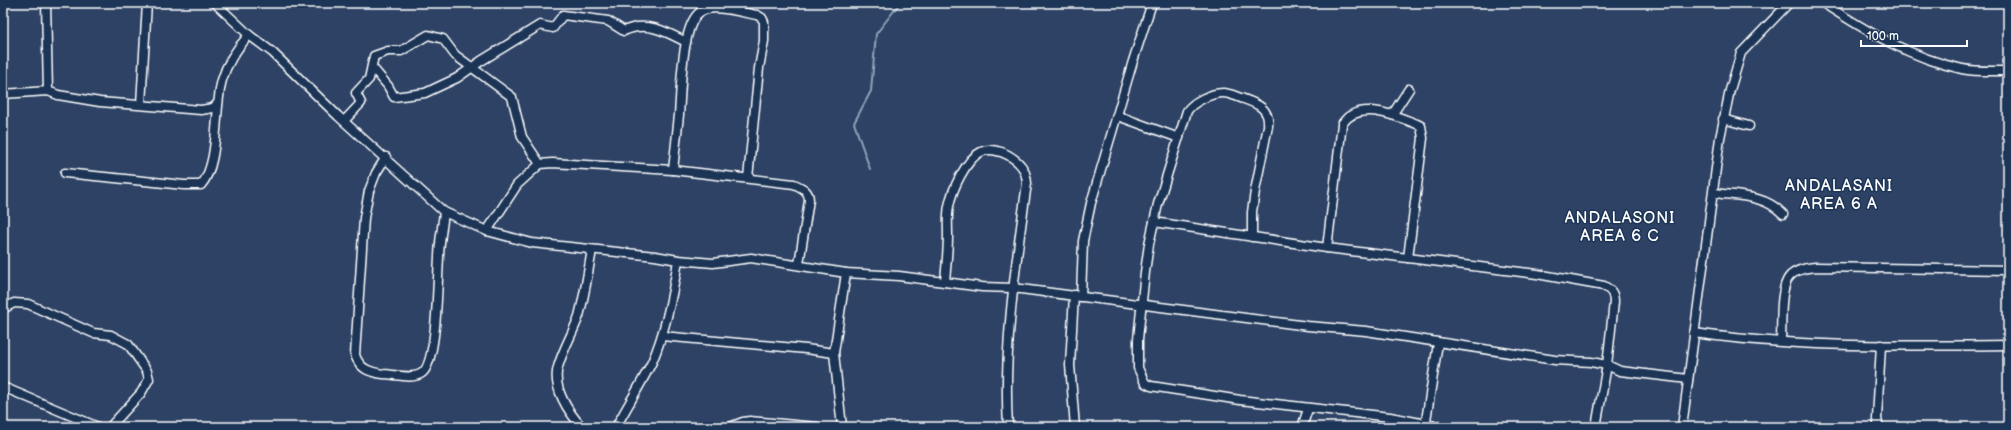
<svg xmlns="http://www.w3.org/2000/svg" width="2011" height="430" font-family="'Balsamiq Sans',sans-serif">
  <style>
    .lines { fill: none; stroke-linecap: round; stroke-linejoin: round }
    .stream { stroke: #8fa5b9; stroke-width: 2 }
    .minor-casing { stroke: #fff; stroke-width: 11 }
    .minor { stroke: #1d3557; stroke-width: 8 }
    .labels { text-anchor: middle; dominant-baseline: central; stroke-width: 3; stroke-linejoin: round; paint-order: stroke }
    .quarter-label { font-size: 16px; letter-spacing: 1px; fill: #fff; stroke: #1d3557 }
  </style>
  <rect width="100%" height="100%" fill="#2d4265"/>
  <filter id="ink" filterUnits="userSpaceOnUse"><feTurbulence type="fractalNoise" baseFrequency=".025" numOctaves="2"/><feDisplacementMap in="SourceGraphic" scale="8" xChannelSelector="R" yChannelSelector="G"/><feConvolveMatrix kernelMatrix="1 2 1 2 8 2 1 2 1" color-interpolation-filters="sRGB"/></filter>
  <g filter="url(#ink)">
    <g class="lines">
      <path class="stream" d="M 870,169 L 854,123 L 871,91 L 876,34 L 900,3"/>
      <g class="minor-casing">
        <g id="minor">
          <path d="M 46,3 L 48,91"/>
          <path d="M 215,3 L 249,35 L 272,52 L 338,116 L 444,212 L 487,231 L 532,243 L 655,256 L 678,260 L 713,263 L 751,258 L 846,273 L 899,276 L 982,287 L 1013,288 L 1308,326 L 1366,331 L 1555,360 L 1591,362 L 1607,365 L 1620,371 L 1688,379"/>
          <path d="M 1823,3 C 1866,31 1911,58 1962,69 C 1977,72 1993,71 2008,71"/>
          <path d="M 372,67 L 388,86 L 394,97 L 425,93 L 457,78 L 481,61 L 540,25 L 553,28 L 563,15 L 608,21 L 624,31 C 646,20 667,32 686,42"/>
          <path d="M 3,94 L 48,91 L 58,95 L 100,102 L 201,110 L 213,108 L 218,103"/>
          <path d="M 141,104 L 147,3"/>
          <path d="M 1392,115 L 1409,89"/>
          <path d="M 1118,116 L 1179,138"/>
          <path d="M 1723,119 L 1749,126"/>
          <path d="M 344,121 L 361,103 L 356,93 L 369,79 L 374,56 L 388,51 L 401,51 L 428,35 L 443,39 L 455,55 L 512,97 L 522,137 L 540,164"/>
          <path d="M 386,157 L 376,173 L 369,191 L 364,218 L 355,355 C 360,369 369,372 383,374 C 394,374 413,380 422,373 C 439,361 437,266 440,243 C 441,233 443,222 444,212"/>
          <path d="M 673,170 C 675,152 677,133 679,115 C 681,93 681,25 700,12 C 712,3 743,13 757,15 L 762,18 L 764,22 L 764,41 L 759,68 L 748,178"/>
          <path d="M 65,173 L 184,185 L 201,185 C 220,164 214,108 222,80 C 227,62 237,48 249,35"/>
          <path d="M 1714,193 C 1739,196 1765,195 1783,214"/>
          <path d="M 1154,222 L 1327,248 L 1537,274 L 1604,286 C 1611,290 1614,293 1614,302 L 1607,365 L 1596,427"/>
          <path d="M 487,231 L 517,185 L 540,164 L 552,163 L 673,170 L 794,184 C 803,188 809,191 809,200 L 799,264"/>
          <path d="M 1252,237 L 1252,212 L 1255,191 L 1268,126 C 1270,107 1255,103 1241,98 C 1235,96 1229,93 1223,93 C 1211,93 1193,102 1187,111 L 1158,204 L 1149,244 L 1145,272 L 1138,339 L 1138,368 L 1145,383 L 1151,386 L 1240,400 L 1390,417 L 1441,427"/>
          <path d="M 1327,248 L 1342,124 C 1358,99 1396,116 1417,124 L 1421,126 L 1423,138 L 1408,258"/>
          <path d="M 945,282 C 946,267 948,252 948,236 C 948,226 947,216 949,206 C 952,190 966,159 981,152 C 989,148 1001,151 1008,155 C 1020,162 1026,169 1027,183 C 1016,264 1003,346 1008,427"/>
          <path d="M 1074,295 L 1070,365 L 1075,427"/>
          <path d="M 1081,297 L 1083,241 L 1091,203 L 1133,61 L 1152,3"/>
          <path d="M 3,309 L 14,303 L 28,304 L 93,333 L 111,335 L 128,344 L 147,371 L 149,379 L 141,393 L 110,427"/>
          <path d="M 1694,333 C 1798,348 1903,346 2008,345"/>
          <path d="M 662,336 L 806,349 L 834,353"/>
          <path d="M 1781,341 C 1782,326 1779,287 1790,276 C 1797,269 1807,268 1816,267 L 2008,270"/>
          <path d="M 3,387 L 98,427"/>
          <path d="M 582,427 C 568,412 552,387 558,367 C 563,349 573,333 579,316 C 585,294 588,272 592,250"/>
          <path d="M 616,427 C 628,405 641,384 652,362 C 666,330 673,294 678,260"/>
          <path d="M 730,427 L 743,422 L 750,421 L 817,427"/>
          <path d="M 842,427 L 834,353 L 846,273"/>
          <path d="M 1302,427 L 1308,409"/>
          <path d="M 1425,427 L 1438,343"/>
          <path d="M 1682,427 L 1720,138 L 1730,90 L 1741,53 L 1789,3"/>
          <path d="M 1879,427 L 1877,419 L 1881,345"/>
        </g>
      </g>
      <use href="#minor" class="minor"/>
    </g>
  </g>
  <g class="labels">
    <g class="quarter-label">
      <text x="1839" y="186">ANDALASANI<tspan x="1839" dy="18">AREA 6 A</tspan></text>
      <text x="1620" y="218">ANDALASONI<tspan x="1620" dy="18">AREA 6 C</tspan></text>
    </g>
  </g>
  <rect width="2011" height="430" fill="none" stroke="#1d3557" stroke-width="16"/>
  <rect x="8" y="8" width="1995" height="414" fill="none" stroke="#fff" stroke-width="1.5" filter="url(#ink)"/>
  <path d="M1861 40v6h106v-6" fill="none" stroke="#ffffff" stroke-width="2"/>
  <text x="1867" y="40" font-size="12" fill="#ffffff" stroke="#1d3557" stroke-width="3" paint-order="stroke">100 m</text>
</svg>
